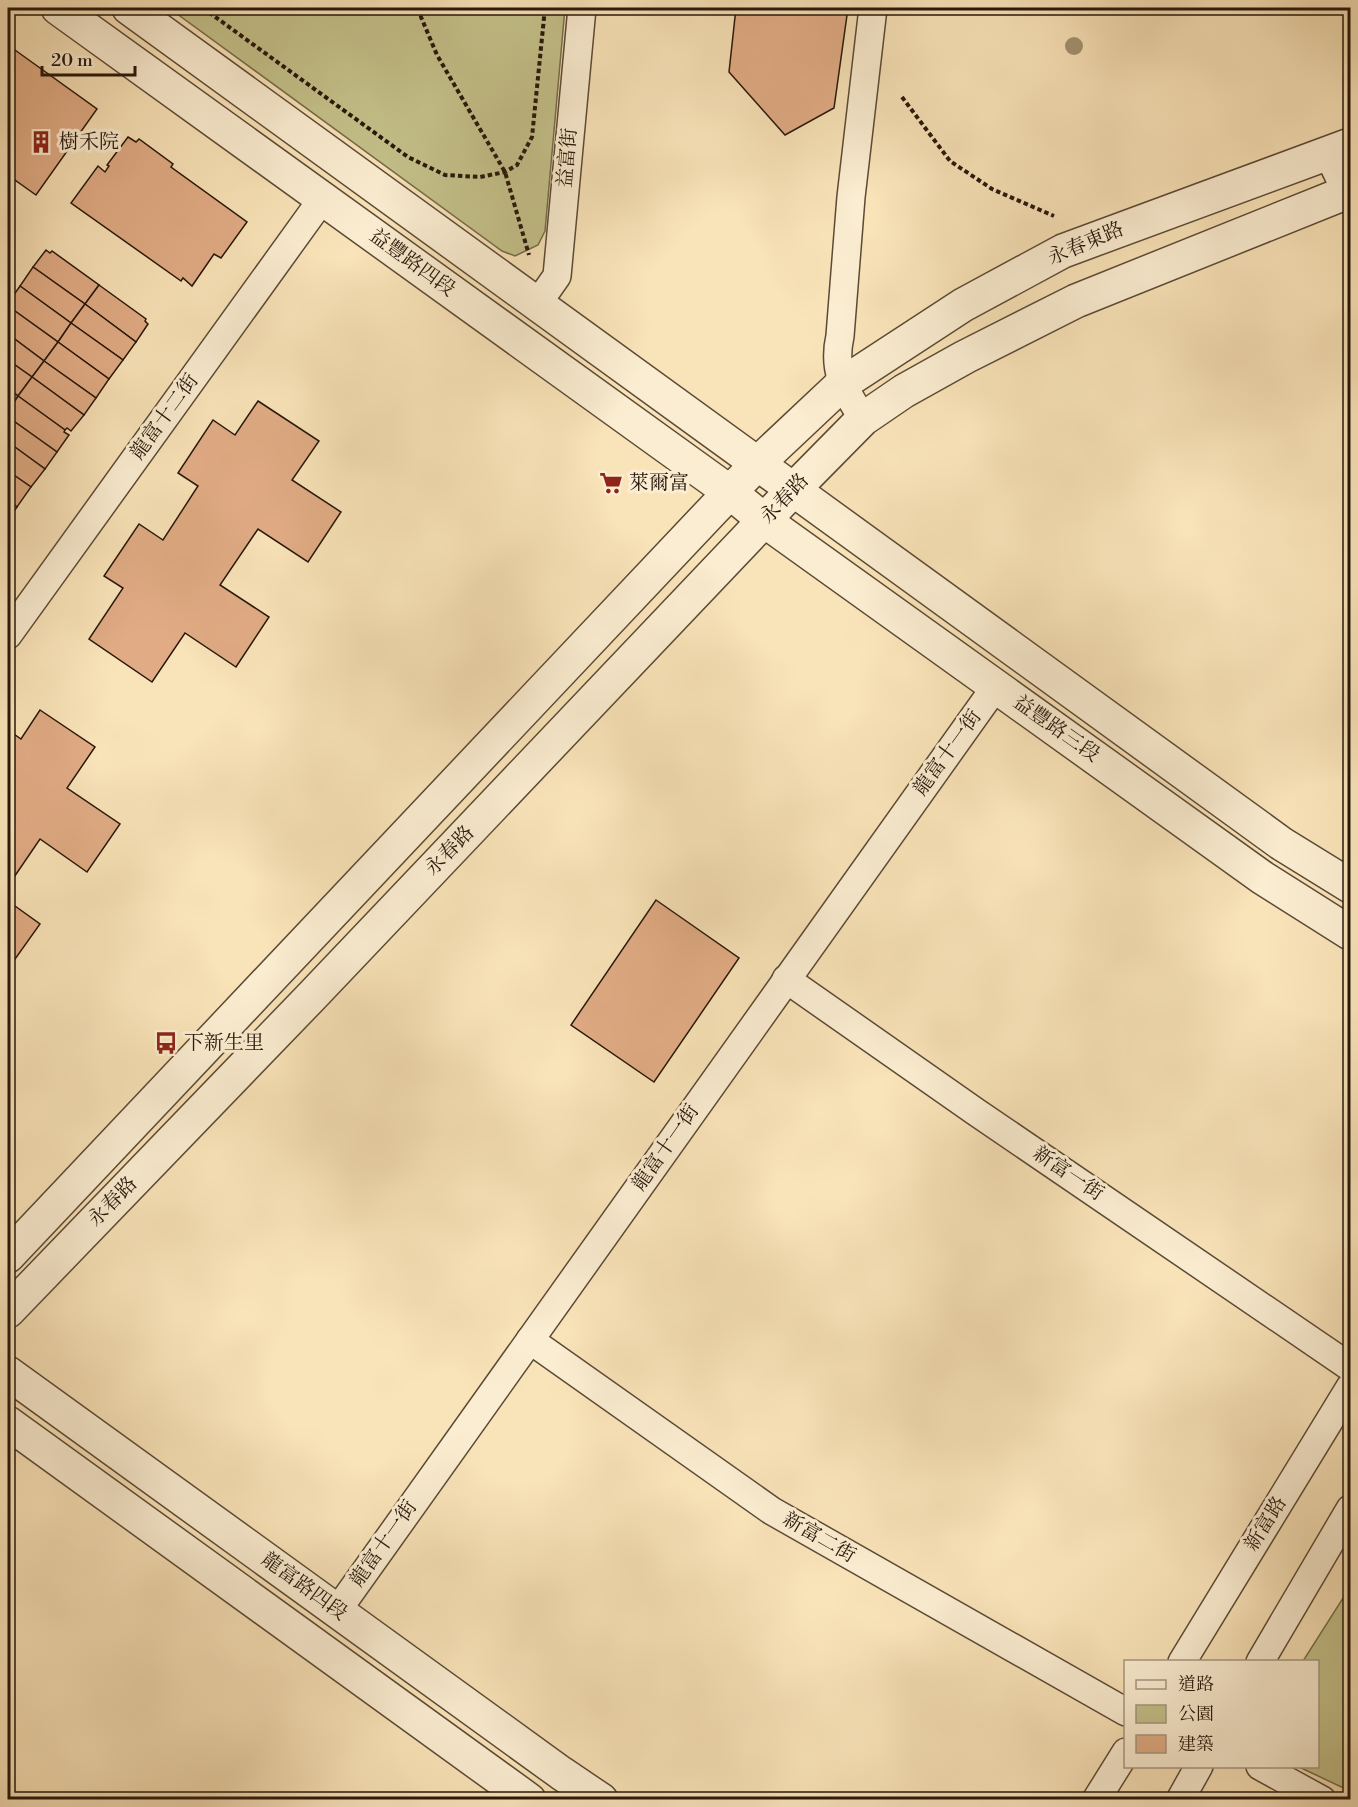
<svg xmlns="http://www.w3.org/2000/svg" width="1358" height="1807" font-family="'Libre Bodoni','Noto Serif TC',serif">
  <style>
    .green { fill: #c4c18a; stroke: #766c4a; stroke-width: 1.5 }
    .building { fill: #e1ac85; stroke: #27170b; stroke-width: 1.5 }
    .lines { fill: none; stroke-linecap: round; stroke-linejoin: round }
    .minor-casing { stroke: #5c4a36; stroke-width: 30 }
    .tertiary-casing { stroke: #5c4a36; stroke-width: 36 }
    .path { stroke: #27170b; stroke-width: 4; stroke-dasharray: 4.5 3; stroke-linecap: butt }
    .minor { stroke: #fbedd1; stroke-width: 27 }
    .tertiary { stroke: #fbedd1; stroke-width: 33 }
    .tree { fill: #a49371 }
    .labels { text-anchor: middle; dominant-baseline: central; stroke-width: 6; stroke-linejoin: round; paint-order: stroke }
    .poi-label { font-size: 20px; fill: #27170b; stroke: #fbedd1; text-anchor: start }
    .street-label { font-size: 20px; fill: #27170b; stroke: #fbedd1 }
  </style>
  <rect width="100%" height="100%" fill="#f9e3b8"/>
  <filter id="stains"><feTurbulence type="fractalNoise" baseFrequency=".00333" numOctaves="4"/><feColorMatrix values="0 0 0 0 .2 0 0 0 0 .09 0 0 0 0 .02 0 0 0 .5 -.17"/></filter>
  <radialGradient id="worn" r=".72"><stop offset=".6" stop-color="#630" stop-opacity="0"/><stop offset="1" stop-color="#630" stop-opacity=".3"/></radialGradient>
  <g class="green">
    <path d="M 169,8 L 565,8 L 545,231 L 538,245 L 515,256 L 502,251 Z"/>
    <path d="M 1350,1587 L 1350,1791 L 1299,1767 L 1318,1766 L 1318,1662 L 1303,1661 Z"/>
  </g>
  <g class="building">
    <path d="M 736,8 L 848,8 L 834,108 L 785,135 L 729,72 Z"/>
    <path d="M 8,45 L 97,109 L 36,195 L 8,175 Z"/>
    <path d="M 128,137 L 136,142 L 139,139 L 173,164 L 171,167 L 247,222 L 221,258 L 214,254 L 192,286 L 183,278 L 181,281 L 71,203 L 98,166 L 105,172 L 109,166 L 107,165 Z"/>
    <path d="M 46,250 L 50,253 L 52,251 L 99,285 L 85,304 L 33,267 Z"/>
    <path d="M 33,267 L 85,304 L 71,323 L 20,286 Z"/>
    <path d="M 99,285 L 146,319 L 145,321 L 148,324 L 136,342 L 85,304 Z"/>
    <path d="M 20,286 L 71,323 L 58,342 L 8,306 L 8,303 Z"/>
    <path d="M 85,304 L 136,342 L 123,360 L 71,323 Z"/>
    <path d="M 8,306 L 58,342 L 44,361 L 8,334 Z"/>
    <path d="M 71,323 L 123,360 L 109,379 L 58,342 Z"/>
    <path d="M 8,334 L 44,361 L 32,377 L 8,360 Z"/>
    <path d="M 58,342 L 109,379 L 96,398 L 44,361 Z"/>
    <path d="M 8,360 L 32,377 L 18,396 L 8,388 Z"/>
    <path d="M 44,361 L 96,398 L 84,415 L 32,377 Z"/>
    <path d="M 32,377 L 84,415 L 71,431 L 67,428 L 65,430 L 18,396 Z"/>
    <path d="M 8,388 L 18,396 L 8,412 Z"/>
    <path d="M 18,396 L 65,430 L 64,432 L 69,435 L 57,452 L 8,417 L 8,412 Z"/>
    <path d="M 258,401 L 319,441 L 292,480 L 341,512 L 308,562 L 258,529 L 220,585 L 269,617 L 236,667 L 185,633 L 152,682 L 89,639 L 123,588 L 104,576 L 139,524 L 163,540 L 198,486 L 178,473 L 213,420 L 235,435 Z"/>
    <path d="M 8,417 L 57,452 L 45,469 L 8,442 Z"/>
    <path d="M 8,442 L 45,469 L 31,487 L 8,471 Z"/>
    <path d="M 8,471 L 31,487 L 17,507 L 8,499 Z"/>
    <path d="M 8,499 L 17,507 L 8,520 Z"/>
    <path d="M 40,710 L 95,747 L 67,788 L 120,824 L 87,872 L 40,839 L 8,886 L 8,730 L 21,739 Z"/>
    <path d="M 656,900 L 739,958 L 654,1082 L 571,1025 Z"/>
    <path d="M 8,901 L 40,924 L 8,969 Z"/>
  </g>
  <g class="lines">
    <g class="minor-casing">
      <g id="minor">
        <path d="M 1328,154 L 1350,200"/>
        <path d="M 538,303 L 557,276 L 582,8"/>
        <path d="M 863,419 C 845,390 832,372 840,336 L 851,197 L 873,8"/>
        <path d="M 8,635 L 323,198"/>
        <path d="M 786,979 L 976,1112 L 1350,1367"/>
        <path d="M 530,1340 L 772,1511 L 1126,1712"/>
        <path d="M 337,1611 L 996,686"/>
        <path d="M 1182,1662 L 1350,1387"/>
        <path d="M 1260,1662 L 1350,1509"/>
        <path d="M 1260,1766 L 1322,1800"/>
        <path d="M 1096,1800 L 1126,1752"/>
        <path d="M 1180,1800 L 1199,1766"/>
      </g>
    </g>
    <g class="tertiary-casing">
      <g id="tertiary">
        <path d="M 58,8 L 731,493 L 765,521 L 1263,878 L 1350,933"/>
        <path d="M 129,8 L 1282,844 L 1350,886"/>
        <path d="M 8,1256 L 712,511 L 757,464 L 842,384 L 963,305 L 1063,251 L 1350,145"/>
        <path d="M 8,1311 L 312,996 L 793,490 L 863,419 L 904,391 L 965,357 L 1076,301 L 1350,191"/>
        <path d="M 8,1373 L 561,1773 L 601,1800"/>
        <path d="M 8,1423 L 529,1800"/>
      </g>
    </g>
    <g class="path">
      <path d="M 203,8 L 408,157 L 445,175 L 480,177 L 505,172 L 517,165 L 532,137 L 545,8"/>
      <path d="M 420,8 L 421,17 L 437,55 L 505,172 L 529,255"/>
      <path d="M 902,97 L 950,161 L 992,189 L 1054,216"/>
    </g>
    <use href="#minor" class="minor"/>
    <use href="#tertiary" class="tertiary"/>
  </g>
  <circle class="tree" cx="1074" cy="46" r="9"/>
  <defs>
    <g id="building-bare" transform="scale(1.8)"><path d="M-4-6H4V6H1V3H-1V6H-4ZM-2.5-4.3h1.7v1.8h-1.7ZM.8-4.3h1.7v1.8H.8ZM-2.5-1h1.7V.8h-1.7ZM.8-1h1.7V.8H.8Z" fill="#8f2418" stroke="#fbedd1" stroke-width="2.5" paint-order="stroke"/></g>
    <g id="supermarket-bare" transform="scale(1.8)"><path d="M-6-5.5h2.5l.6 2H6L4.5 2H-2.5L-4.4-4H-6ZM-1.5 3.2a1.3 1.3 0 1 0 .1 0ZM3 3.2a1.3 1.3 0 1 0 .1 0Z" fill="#8f2418" stroke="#fbedd1" stroke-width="2.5" paint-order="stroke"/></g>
    <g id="bus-bare" transform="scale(1.8)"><path d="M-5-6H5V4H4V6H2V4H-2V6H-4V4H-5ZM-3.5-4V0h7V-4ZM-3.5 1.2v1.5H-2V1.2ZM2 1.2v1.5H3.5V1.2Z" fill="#8f2418" stroke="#fbedd1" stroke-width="2.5" paint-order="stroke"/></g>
  </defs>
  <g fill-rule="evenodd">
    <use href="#building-bare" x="41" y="142"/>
    <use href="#supermarket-bare" x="611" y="483"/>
    <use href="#bus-bare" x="166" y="1043"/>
  </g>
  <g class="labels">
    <g class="poi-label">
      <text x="59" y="142">樹禾院</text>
      <text x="629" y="483">萊爾富</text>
      <text x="184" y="1043">下新生里</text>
    </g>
    <g class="street-label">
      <text transform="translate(568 158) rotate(-85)">益富街</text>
      <text transform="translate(1086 244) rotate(-23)">永春東路</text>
      <text transform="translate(412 263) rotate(36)">益豐路四段</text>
      <text transform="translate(165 417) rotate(-54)">龍富十二街</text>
      <text transform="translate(785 499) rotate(-47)">永春路</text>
      <text transform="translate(1056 729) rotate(35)">益豐路三段</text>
      <text transform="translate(948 753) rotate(-54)">龍富十一街</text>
      <text transform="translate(450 851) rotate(-46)">永春路</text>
      <text transform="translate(666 1148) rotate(-55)">龍富十一街</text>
      <text transform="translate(1068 1174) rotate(34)">新富一街</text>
      <text transform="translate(113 1202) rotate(-46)">永春路</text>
      <text transform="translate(1266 1524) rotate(-58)">新富路</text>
      <text transform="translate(819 1538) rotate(30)">新富二街</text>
      <text transform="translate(384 1544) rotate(-55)">龍富十一街</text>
      <text transform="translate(304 1587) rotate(36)">龍富路四段</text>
    </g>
  </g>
  <rect width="1358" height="1807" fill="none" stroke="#f9e3b8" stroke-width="30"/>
  <rect x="9" y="9" width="1340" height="1789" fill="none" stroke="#27170b" stroke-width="3"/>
  <rect x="15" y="15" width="1328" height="1777" fill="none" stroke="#27170b" stroke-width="1.5"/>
  <rect x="1124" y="1660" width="195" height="108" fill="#fbedd1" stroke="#a69782" stroke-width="1.5"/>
  <rect x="1136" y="1680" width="30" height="9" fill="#fbedd1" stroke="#a69782" stroke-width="1.5"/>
  <text x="1178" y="1690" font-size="18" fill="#27170b">道路</text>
  <rect x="1136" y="1705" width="30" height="18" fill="#c4c18a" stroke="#a69782" stroke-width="1.5"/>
  <text x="1178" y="1720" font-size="18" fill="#27170b">公園</text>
  <rect x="1136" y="1735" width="30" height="18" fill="#e1ac85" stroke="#a69782" stroke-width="1.5"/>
  <text x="1178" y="1750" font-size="18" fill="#27170b">建築</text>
  <path d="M42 66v9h93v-9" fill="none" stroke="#27170b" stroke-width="3"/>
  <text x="51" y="66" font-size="18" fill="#27170b" stroke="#fbedd1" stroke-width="4.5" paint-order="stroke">20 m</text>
  <rect width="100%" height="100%" filter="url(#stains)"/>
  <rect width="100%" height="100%" fill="url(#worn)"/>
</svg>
